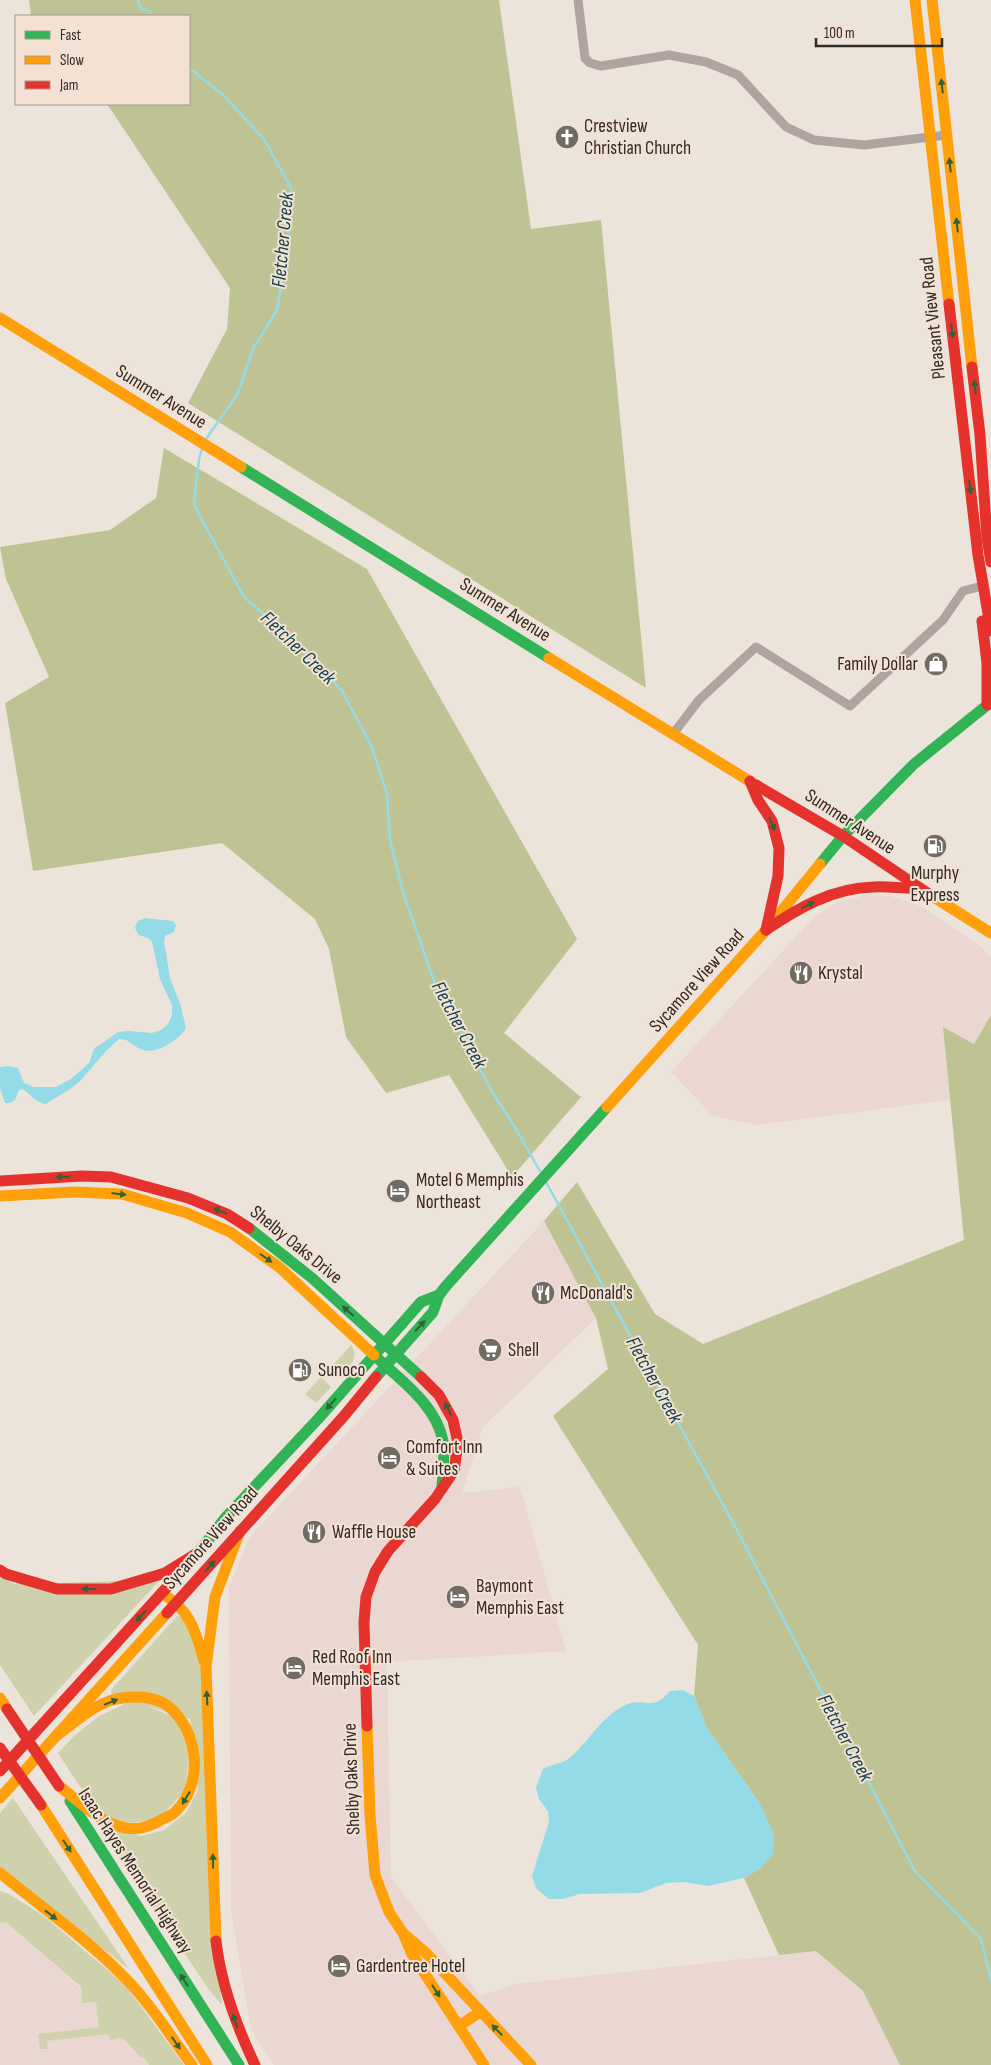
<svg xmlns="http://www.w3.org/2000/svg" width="991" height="2065" font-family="'Sofia Sans Condensed',sans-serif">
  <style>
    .commercial { fill: #ead7d2 }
    .green { fill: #cfd1ad }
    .forest { fill: #bfc394 }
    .water { fill: #92dbe7 }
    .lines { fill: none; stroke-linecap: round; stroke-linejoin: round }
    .stream { stroke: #92dbe7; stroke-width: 2.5 }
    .street { stroke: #b0a3a0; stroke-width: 9 }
    .fast { stroke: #30b455; stroke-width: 11 }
    .slow { stroke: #ff9f0a; stroke-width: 11 }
    .jam { stroke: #e5322d; stroke-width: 11 }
    .jam-bridge { stroke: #e5322d; stroke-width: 11 }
    .oneway { fill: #316138 }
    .labels { text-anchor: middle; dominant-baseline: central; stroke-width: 4; stroke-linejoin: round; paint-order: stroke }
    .poi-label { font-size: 19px; fill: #312a25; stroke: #f3e2d3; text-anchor: start }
    .street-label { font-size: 19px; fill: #312a25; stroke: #f3e2d3 }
    .water-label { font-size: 20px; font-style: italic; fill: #12444d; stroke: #f3e2d3 }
  </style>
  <rect width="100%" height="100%" fill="#ece3da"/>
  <g class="commercial">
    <path d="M 866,895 L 891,896 L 923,907 L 981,947 L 991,957 L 991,1015 L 974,1044 L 943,1027 L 950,1100 L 757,1125 L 713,1116 L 671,1072 L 816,915 L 838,902 Z"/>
    <path d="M 544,1221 L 596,1318 L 483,1427 L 462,1493 L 520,1487 L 566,1651 L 387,1662 L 391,1877 L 480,1996 L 515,1984 L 816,1951 L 863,1991 L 900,2065 L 274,2065 L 251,2030 L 231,1912 L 229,1587 L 249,1538 Z"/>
    <path d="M 6,1922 L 96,2002 L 99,2027 L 38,2034 L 41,2049 L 47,2041 L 108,2033 L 114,2038 L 119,2038 L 126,2041 L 141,2058 L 144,2057 L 149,2065 L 0,2065 L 0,1923 Z"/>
  </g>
  <g class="green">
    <path d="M 351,1345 C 361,1358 349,1366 340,1376 L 331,1367 Z"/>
    <path d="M 321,1377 L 331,1387 L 316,1403 L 305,1394 Z"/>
    <path d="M 0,1574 L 15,1584 L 160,1580 L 34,1716 L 0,1665 Z"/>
    <path d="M 177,1616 L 183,1616 L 201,1668 L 222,2005 L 209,1990 L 98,1824 L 141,1836 L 164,1830 L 186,1813 L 198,1790 L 190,1719 L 112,1695 L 111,1690 Z"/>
    <path d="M 133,1700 L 174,1717 L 190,1751 L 185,1791 L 157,1820 C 147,1820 133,1824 123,1822 C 95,1817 73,1775 58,1753 L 74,1736 L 99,1716 Z"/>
    <path d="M 13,1798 L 129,1969 L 0,1868 L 0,1813 Z"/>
    <path d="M 0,1891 L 9,1894 L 44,1916 L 126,1986 L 184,2065 L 149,2065 L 144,2057 L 141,2058 L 126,2041 L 119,2038 L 110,2040 L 108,2034 L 47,2041 L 48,2049 L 40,2049 L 38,2034 L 99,2027 L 96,2002 L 82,2003 L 81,1987 L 6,1922 L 0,1923 Z"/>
  </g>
  <g class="forest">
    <path d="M 29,0 L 499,0 L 531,229 L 601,220 L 646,688 L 188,403 L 227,329 L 230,288 L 107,104 L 189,104 L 189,16 L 31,16 Z"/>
    <path d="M 164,448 L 367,569 L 577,939 L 504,1033 L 581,1097 L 512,1177 L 449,1075 L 386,1093 L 346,1037 L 329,949 L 315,919 L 222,843 L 33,871 L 5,703 L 49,677 L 6,579 L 0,547 L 110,530 L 156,498 Z"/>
    <path d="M 991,1015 L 991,2065 L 900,2065 L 863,1991 L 816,1951 L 779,1955 L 744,1878 L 761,1868 L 760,1804 L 707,1728 L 694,1696 L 698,1645 L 553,1416 L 608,1369 L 596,1318 L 544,1221 L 577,1182 L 655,1314 L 703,1344 L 964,1240 L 943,1027 L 974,1044 Z"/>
  </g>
  <g class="water">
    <path d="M 145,918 L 173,921 L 176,925 L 174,932 L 165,936 L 164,941 L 170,978 L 181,1006 L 186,1029 C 176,1041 156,1056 140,1049 C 131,1044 129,1039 119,1039 C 104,1052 94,1065 82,1079 C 73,1089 57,1096 46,1104 C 36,1103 31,1094 22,1089 L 19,1090 C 16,1099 14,1104 5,1103 L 0,1088 L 0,1067 L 9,1066 L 18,1068 L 24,1083 L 33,1087 L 56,1087 L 71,1079 L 89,1063 L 94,1049 L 118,1032 L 129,1031 L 152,1033 L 161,1030 L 168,1024 L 172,1015 L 172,1005 L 160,979 L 152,942 L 148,938 L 139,935 L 135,928 L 138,921 Z"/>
    <path d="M 683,1690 L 694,1696 L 707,1728 L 760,1804 L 774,1834 L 773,1854 L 761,1868 L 744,1878 L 708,1886 L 684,1882 L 666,1883 L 640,1893 L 580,1894 L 563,1899 L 549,1899 L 536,1888 L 532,1876 L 549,1822 L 548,1811 L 539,1799 L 536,1787 L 543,1769 C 550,1765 563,1763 568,1759 C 589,1743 602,1714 628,1704 C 647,1698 652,1712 670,1691 Z"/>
  </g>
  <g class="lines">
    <g class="stream">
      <path d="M 138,0 L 141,9 L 150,11 L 151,16"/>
      <path d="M 189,68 L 223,95 L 264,139 L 292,190 L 287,251 L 277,310 L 253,349 L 237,395 L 206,439"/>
      <path d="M 202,449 L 199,459 L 194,505 L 244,597 L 300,645 L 342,691 L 372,747 L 387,794 L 390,840 L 403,892 L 434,981 L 491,1090 L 516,1129 L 541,1173"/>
      <path d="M 546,1182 L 737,1530 L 915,1871 L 981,1939 L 991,1980"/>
    </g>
    <g class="street">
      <path d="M 578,0 L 585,58 L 590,63 L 601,66 L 669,55 L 706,62 L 738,75 L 786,127 L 814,140 L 864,145 L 947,135"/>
      <path d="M 673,734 L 699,700 L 756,647 L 850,706 L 943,620 L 963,591 L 982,586"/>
    </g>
    <g class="fast">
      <path d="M 241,467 L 549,658"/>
      <path d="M 820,864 L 843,836 L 914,764 L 991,702"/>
      <path d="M 249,1228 L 312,1278 L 421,1377"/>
      <path d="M 374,1355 C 399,1379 436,1404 443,1441 C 445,1456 443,1472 442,1487"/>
      <path d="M 376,1377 L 433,1312 L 439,1295 L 446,1286 L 607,1107"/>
      <path d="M 198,1553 L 226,1517 L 318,1419 L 421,1302 L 439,1295"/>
      <path d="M 70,1801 L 239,2065"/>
    </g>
    <g class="slow">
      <path d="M 915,0 L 949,304"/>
      <path d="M 932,0 L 972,367"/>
      <path d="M 0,318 L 241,467"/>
      <path d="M 549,658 L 756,785"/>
      <path d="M 929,894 L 991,933"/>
      <path d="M 607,1107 L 766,930 L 820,864"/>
      <path d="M 0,1196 L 74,1192 L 122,1194 L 187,1213 L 230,1232 L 279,1267 L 374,1355"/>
      <path d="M 161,1593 C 190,1609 195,1630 204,1661"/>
      <path d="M 0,1698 L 7,1709"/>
      <path d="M 367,1726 L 370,1815 L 375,1875 L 389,1912 L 403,1933 L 412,1954 L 484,2065"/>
      <path d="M 55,1737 C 73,1724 94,1704 116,1699 C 133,1696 154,1696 168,1706 C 199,1731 204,1783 176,1811 C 172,1816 164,1818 159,1821 C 149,1827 138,1830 126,1828 C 101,1824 79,1801 59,1786"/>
      <path d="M 0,1798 L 167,1613"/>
      <path d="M 41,1805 L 207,2065"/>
      <path d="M 0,1873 C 44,1909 90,1941 129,1982 C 153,2007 171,2037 192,2065"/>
      <path d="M 405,1935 L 426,1953 L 531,2065"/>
      <path d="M 216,1941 L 206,1667 L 215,1597 L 240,1531"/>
      <path d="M 459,2026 L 480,2012"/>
    </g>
    <g class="jam">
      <path d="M 949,304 L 978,555 L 991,631"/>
      <path d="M 972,367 L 980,435 L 987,538 L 991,562"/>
      <path d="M 982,621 L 987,663 L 987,705"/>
      <path d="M 750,781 L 758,800 L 772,821 L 779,848 L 778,876 L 766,930"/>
      <path d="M 756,785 L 843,836 L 929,894"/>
      <path d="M 766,930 C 798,908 833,888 873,887 C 889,886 904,889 920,888"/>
      <path d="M 0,1181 L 82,1176 L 111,1177 L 188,1198 L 227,1214 L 249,1228"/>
      <path d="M 0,1570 L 6,1574 L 57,1589 L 111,1589 L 165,1573 L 199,1552"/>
      <path d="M 167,1613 L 344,1416 L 376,1377"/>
      <path d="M 367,1726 L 364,1622 L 366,1597 L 375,1572 L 388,1551 L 435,1499 L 454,1471 L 458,1443 L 453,1420 L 439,1395 L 421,1377"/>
      <path d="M 0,1771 L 198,1553"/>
      <path d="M 216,1941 C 221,1985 236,2025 255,2065"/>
    </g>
    <g class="jam-bridge">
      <path d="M 7,1709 L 59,1786"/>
      <path d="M 0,1748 L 41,1805"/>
    </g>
  </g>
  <defs><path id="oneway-solid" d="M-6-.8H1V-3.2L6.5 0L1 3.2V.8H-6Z" transform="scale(1.25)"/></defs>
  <g class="oneway">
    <use href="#oneway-solid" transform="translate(942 86) rotate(-96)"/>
    <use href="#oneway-solid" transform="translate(950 165) rotate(-96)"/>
    <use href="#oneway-solid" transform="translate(957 225) rotate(-96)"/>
    <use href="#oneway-solid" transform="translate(952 331) rotate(84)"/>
    <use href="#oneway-solid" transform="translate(975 387) rotate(-96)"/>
    <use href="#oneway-solid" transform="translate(970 487) rotate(83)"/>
    <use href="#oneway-solid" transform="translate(772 824) rotate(67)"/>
    <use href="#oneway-solid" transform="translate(808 905) rotate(-26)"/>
    <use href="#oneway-solid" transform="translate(63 1177) rotate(176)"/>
    <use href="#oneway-solid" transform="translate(119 1194) rotate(7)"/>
    <use href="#oneway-solid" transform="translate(220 1211) rotate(-157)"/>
    <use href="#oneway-solid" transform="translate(266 1258) rotate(35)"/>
    <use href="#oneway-solid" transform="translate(348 1311) rotate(-138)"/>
    <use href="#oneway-solid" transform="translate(420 1326) rotate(-47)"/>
    <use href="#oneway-solid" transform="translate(331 1404) rotate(131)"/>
    <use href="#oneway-solid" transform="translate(448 1409) rotate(-117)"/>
    <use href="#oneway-solid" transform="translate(210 1566) rotate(-48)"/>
    <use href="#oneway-solid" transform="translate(89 1589) rotate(180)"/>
    <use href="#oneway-solid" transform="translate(141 1616) rotate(132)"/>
    <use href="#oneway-solid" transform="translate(207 1698) rotate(-93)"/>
    <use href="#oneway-solid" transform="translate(111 1702) rotate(-22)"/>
    <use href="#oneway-solid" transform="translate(186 1798) rotate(121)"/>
    <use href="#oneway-solid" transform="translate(67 1846) rotate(57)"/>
    <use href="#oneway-solid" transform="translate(213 1861) rotate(-91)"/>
    <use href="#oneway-solid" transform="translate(51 1915) rotate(38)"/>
    <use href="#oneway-solid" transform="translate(184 1980) rotate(-123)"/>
    <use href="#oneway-solid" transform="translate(436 1991) rotate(57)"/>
    <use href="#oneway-solid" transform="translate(235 2021) rotate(-109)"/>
    <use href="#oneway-solid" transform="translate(497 2030) rotate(-134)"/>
    <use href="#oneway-solid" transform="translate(176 2043) rotate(55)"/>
  </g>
  <defs>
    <g id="church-disc" transform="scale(1.25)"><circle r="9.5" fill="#726b64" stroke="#f3e2d3"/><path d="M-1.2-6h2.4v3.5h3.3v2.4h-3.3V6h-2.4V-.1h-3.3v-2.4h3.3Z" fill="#fff"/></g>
    <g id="shop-disc" transform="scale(1.25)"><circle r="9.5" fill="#726b64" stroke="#f3e2d3"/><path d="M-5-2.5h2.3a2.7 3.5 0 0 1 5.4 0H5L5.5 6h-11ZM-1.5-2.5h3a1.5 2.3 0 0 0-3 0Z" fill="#fff"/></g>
    <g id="fuel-disc" transform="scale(1.25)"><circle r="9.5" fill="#726b64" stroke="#f3e2d3"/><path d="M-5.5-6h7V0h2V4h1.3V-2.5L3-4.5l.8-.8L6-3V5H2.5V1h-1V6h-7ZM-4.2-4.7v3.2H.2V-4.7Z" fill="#fff"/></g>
    <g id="restaurant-disc" transform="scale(1.25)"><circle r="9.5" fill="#726b64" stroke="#f3e2d3"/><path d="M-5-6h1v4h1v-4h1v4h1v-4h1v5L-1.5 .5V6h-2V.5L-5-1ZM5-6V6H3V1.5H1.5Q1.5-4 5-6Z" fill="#fff"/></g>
    <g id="hotel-disc" transform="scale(1.25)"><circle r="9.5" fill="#726b64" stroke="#f3e2d3"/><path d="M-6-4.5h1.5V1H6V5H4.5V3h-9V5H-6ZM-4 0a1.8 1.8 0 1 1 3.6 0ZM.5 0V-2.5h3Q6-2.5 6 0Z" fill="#fff"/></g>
    <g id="supermarket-disc" transform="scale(1.25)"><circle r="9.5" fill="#726b64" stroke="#f3e2d3"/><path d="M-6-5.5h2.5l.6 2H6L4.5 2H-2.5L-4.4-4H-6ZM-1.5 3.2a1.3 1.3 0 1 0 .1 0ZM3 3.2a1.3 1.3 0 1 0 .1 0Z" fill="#fff"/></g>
  </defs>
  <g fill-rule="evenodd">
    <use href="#church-disc" x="567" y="137"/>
    <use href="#shop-disc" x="936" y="664"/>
    <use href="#fuel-disc" x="935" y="846"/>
    <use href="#restaurant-disc" x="801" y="973"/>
    <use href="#hotel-disc" x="398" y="1191"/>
    <use href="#restaurant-disc" x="543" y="1293"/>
    <use href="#supermarket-disc" x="490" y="1350"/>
    <use href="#fuel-disc" x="300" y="1370"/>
    <use href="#hotel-disc" x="389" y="1458"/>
    <use href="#restaurant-disc" x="314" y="1532"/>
    <use href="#hotel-disc" x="458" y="1597"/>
    <use href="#hotel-disc" x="294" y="1668"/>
    <use href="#hotel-disc" x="339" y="1966"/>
  </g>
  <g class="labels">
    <g class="poi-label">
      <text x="584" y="126">Crestview<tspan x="584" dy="22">Christian Church</tspan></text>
      <text x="918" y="664" text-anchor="end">Family Dollar</text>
      <text x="935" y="873" text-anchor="middle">Murphy<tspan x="935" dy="22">Express</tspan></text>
      <text x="818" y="973">Krystal</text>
      <text x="416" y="1180">Motel 6 Memphis<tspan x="416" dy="22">Northeast</tspan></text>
      <text x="560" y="1293">McDonald's</text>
      <text x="508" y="1350">Shell</text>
      <text x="318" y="1370">Sunoco</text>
      <text x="406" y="1447">Comfort Inn<tspan x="406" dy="22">&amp; Suites</tspan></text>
      <text x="332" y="1532">Waffle House</text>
      <text x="476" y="1586">Baymont<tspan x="476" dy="22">Memphis East</tspan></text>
      <text x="312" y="1657">Red Roof Inn<tspan x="312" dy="22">Memphis East</tspan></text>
      <text x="356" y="1966">Gardentree Hotel</text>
    </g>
    <g class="street-label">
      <text transform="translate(933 318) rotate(-96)">Pleasant View Road</text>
      <text transform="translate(161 397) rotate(32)">Summer Avenue</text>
      <text transform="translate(505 610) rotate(32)">Summer Avenue</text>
      <text transform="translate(850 822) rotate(33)">Summer Avenue</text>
      <text transform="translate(697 981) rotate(-48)">Sycamore View Road</text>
      <text transform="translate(296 1245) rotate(39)">Shelby Oaks Drive</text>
      <text transform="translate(211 1538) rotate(-48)">Sycamore View Road</text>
      <text transform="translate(352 1779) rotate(-92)">Shelby Oaks Drive</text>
      <text transform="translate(135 1871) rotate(57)">Isaac Hayes Memorial Highway</text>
    </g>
    <g class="water-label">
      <text transform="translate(283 240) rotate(-85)">Fletcher Creek</text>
      <text transform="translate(298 648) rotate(44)">Fletcher Creek</text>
      <text transform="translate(459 1025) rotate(62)">Fletcher Creek</text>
      <text transform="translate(654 1380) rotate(61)">Fletcher Creek</text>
      <text transform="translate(845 1738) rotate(62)">Fletcher Creek</text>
    </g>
  </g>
  <rect x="15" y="15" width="175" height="90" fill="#f3e2d3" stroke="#a5988d"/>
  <rect x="25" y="31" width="25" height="8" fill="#30b455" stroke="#a5988d"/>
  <text x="60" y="40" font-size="15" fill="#312a25">Fast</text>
  <rect x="25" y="56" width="25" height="8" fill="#ff9f0a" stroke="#a5988d"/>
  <text x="60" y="65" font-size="15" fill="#312a25">Slow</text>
  <rect x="25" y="81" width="25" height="8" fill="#e5322d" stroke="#a5988d"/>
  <text x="60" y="90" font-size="15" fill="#312a25">Jam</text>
  <path d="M816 38v8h126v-8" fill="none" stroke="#312a25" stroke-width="2.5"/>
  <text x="824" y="38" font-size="15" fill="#312a25" stroke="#f3e2d3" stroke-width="4" paint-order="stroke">100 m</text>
</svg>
